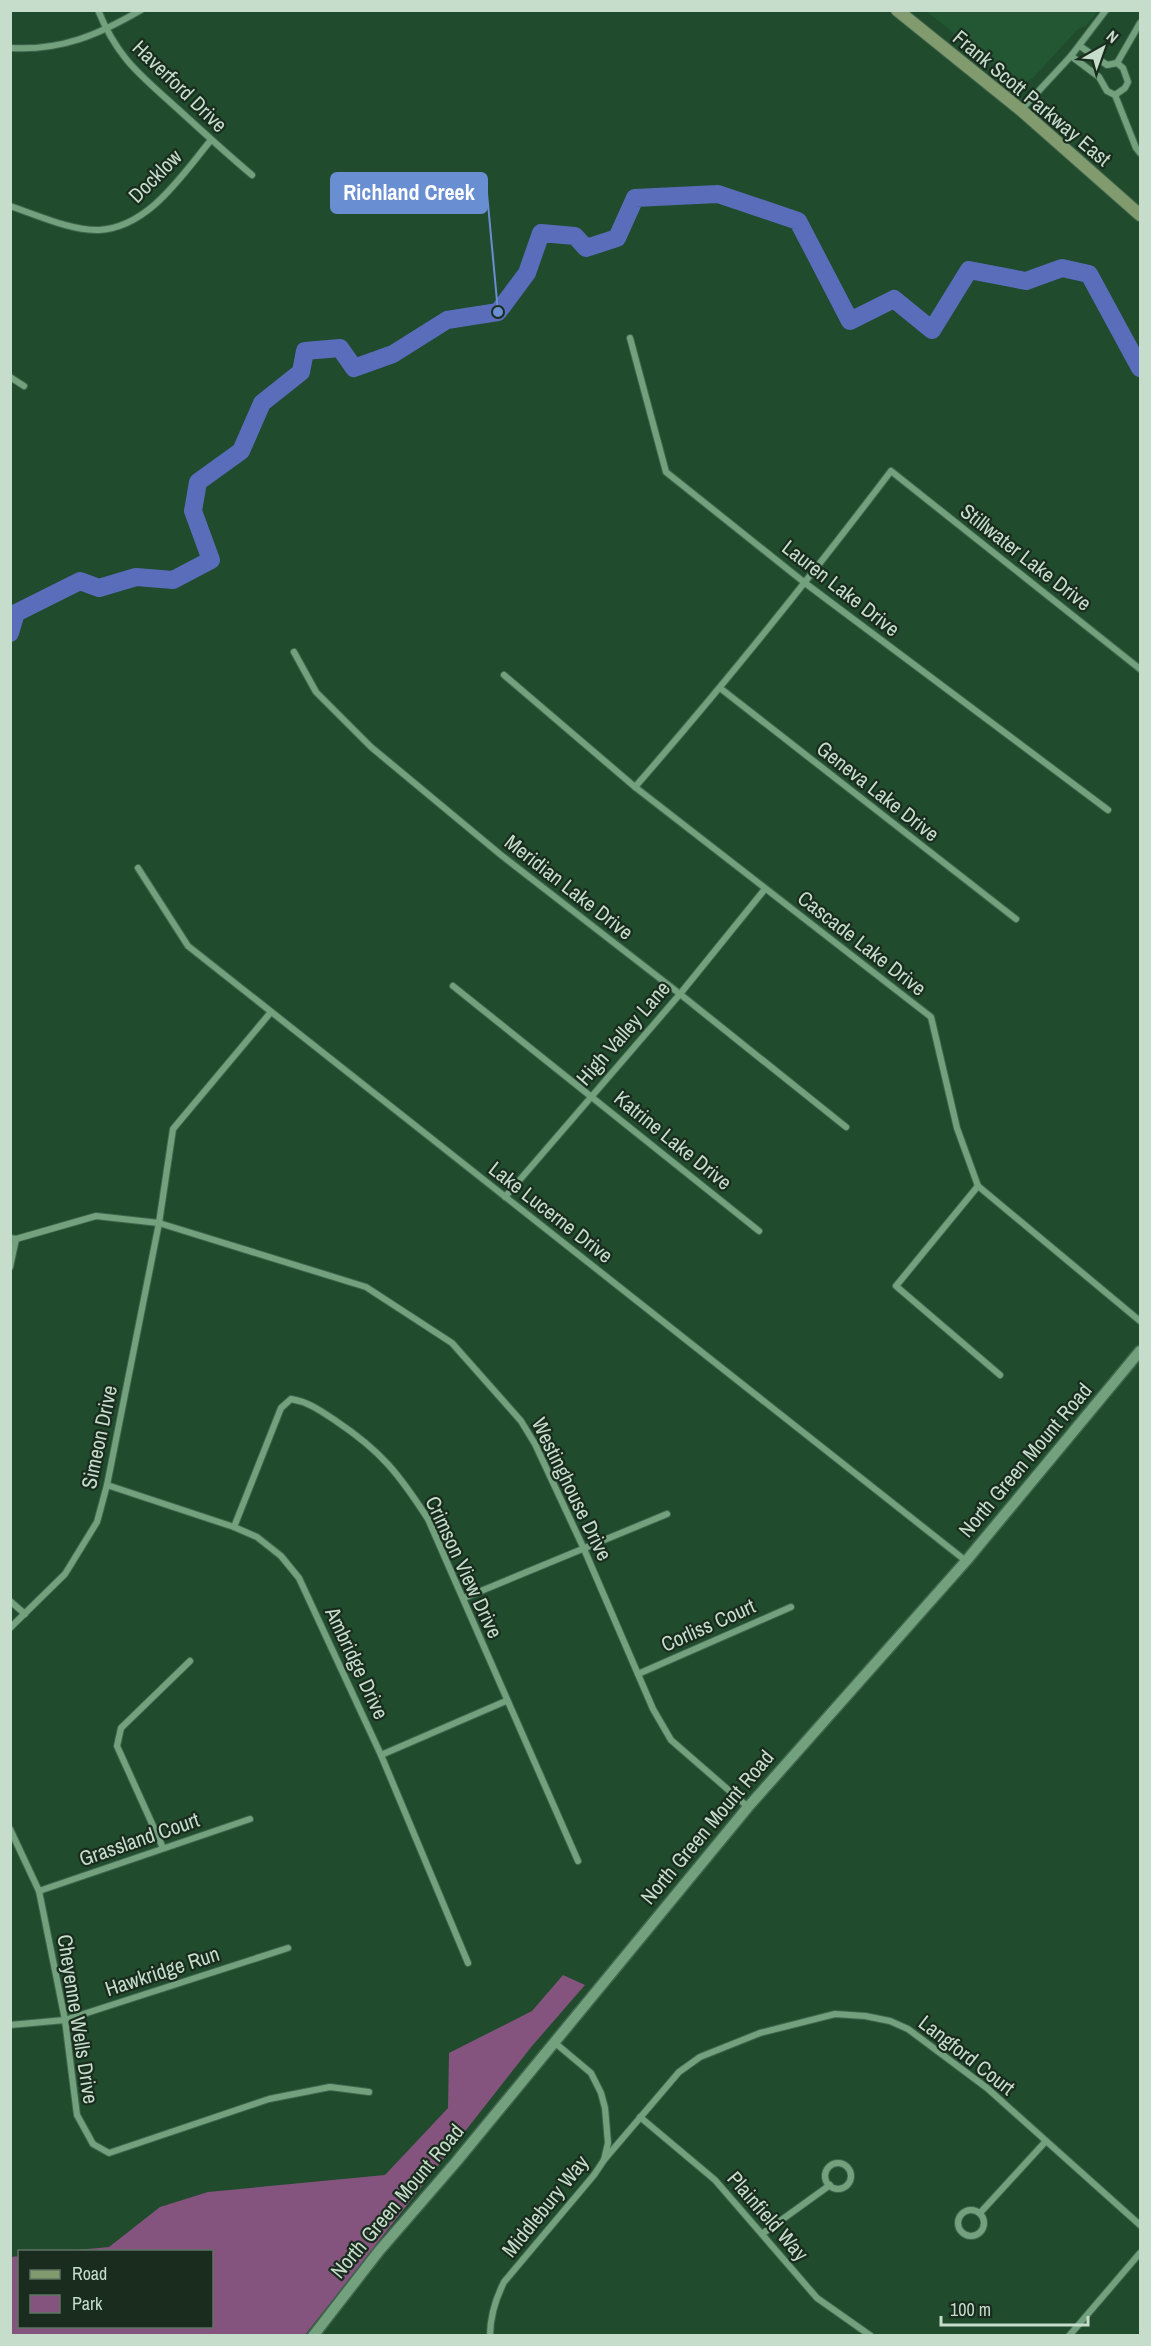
<svg xmlns="http://www.w3.org/2000/svg" width="1151" height="2346" font-family="'Archivo Narrow',sans-serif">
  <style>
    .built { fill: #235733 }
    .green { fill: #84547e }
    .lines { fill: none; stroke-linecap: round; stroke-linejoin: round }
    .river { stroke: #596dbb; stroke-width: 18 }
    .minor-casing { stroke: #40674e; stroke-width: 8 }
    .tertiary-casing { stroke: #40674e; stroke-width: 13 }
    .secondary-casing { stroke: #40674e; stroke-width: 14 }
    .minor { stroke: #73a17e; stroke-width: 6 }
    .tertiary { stroke: #73a17e; stroke-width: 10 }
    .secondary { stroke: #829b6e; stroke-width: 12 }
    .labels { text-anchor: middle; dominant-baseline: central; stroke-width: 4.5; stroke-linejoin: round; paint-order: stroke }
    .street-label { font-size: 21px; fill: #c5ddca; stroke: #1a2c1e }
    .leader { fill: none; stroke: #698ed2; stroke-width: 2 }
    .callout-dot { fill: #698ed2; stroke: #1a2c1e; stroke-width: 2 }
    .callout { fill: #698ed2; stroke: #698ed2; stroke-width: 2 }
    .callout-label { font-size: 22px; text-anchor: middle; font-weight: bold; fill: #fff }
  </style>
  <rect width="100%" height="100%" fill="#204b2d"/>
  <path class="built" d="M 926,11 L 1098,11 L 1086,26 L 1078,29 L 1033,78 L 1025,82 L 1016,82 Z"/>
  <path class="green" d="M 563,1975 L 585,1985 L 532,2046 L 305,2335 L 11,2335 L 11,2257 L 19,2256 L 20,2326 L 212,2326 L 212,2252 L 66,2251 L 109,2247 L 160,2207 L 208,2192 L 385,2175 L 448,2108 L 449,2053 L 532,2011 Z"/>
  <g class="lines">
    <path class="river" d="M 10,633 L 16,613 L 80,581 L 99,588 L 136,577 L 173,580 L 211,560 L 193,511 L 198,482 L 241,451 L 262,403 L 301,372 L 305,351 L 340,348 L 354,368 L 393,354 L 447,320 L 498,312 L 527,273 L 541,233 L 575,236 L 586,248 L 617,238 L 635,198 L 718,194 L 798,221 L 850,321 L 894,299 L 932,330 L 969,270 L 1026,281 L 1062,268 L 1089,274 L 1140,368"/>
    <g class="minor-casing">
      <g id="minor">
        <path d="M 98,10 C 118,60 142,76 179,110 C 203,132 227,154 252,175"/>
        <path d="M 1080,46 L 1107,65 L 1117,63 L 1123,68 L 1128,82 L 1125,88 L 1115,95"/>
        <path d="M 10,48 C 61,51 98,35 141,10"/>
        <path d="M 1071,56 L 1099,77 L 1107,91 L 1115,95 L 1136,148 L 1140,153"/>
        <path d="M 1117,63 L 1140,23"/>
        <path d="M 1021,110 L 1071,56 L 1106,10"/>
        <path d="M 10,206 C 37,215 71,231 99,230 C 149,227 182,175 211,140"/>
        <path d="M 630,338 L 666,472 L 805,583 L 1108,810"/>
        <path d="M 10,377 L 24,386"/>
        <path d="M 294,652 L 316,692 L 371,747 L 501,855 L 680,994 L 846,1127"/>
        <path d="M 1140,669 L 891,471 C 809,579 724,685 635,787 L 931,1017 L 957,1128 L 978,1186 L 1140,1321"/>
        <path d="M 504,675 L 635,787"/>
        <path d="M 720,688 L 1016,919"/>
        <path d="M 138,868 L 188,946 L 966,1561"/>
        <path d="M 453,986 L 759,1231"/>
        <path d="M 978,1186 L 896,1286 L 1000,1375"/>
        <path d="M 505,1197 L 680,994 L 765,889"/>
        <path d="M 10,1238 L 16,1239 L 96,1216 L 159,1223 L 366,1287 L 452,1343 L 521,1421 L 535,1444 L 584,1549 L 653,1709 L 671,1740 L 748,1807"/>
        <path d="M 10,1267 L 16,1239"/>
        <path d="M 107,1485 L 234,1527 L 257,1537 L 281,1556 L 299,1578 L 381,1755 L 468,1963"/>
        <path d="M 234,1527 L 281,1408 L 291,1399 C 309,1402 321,1411 336,1421 C 381,1451 399,1474 428,1519 L 578,1861"/>
        <path d="M 464,1598 L 667,1514"/>
        <path d="M 10,1601 L 25,1614"/>
        <path d="M 10,1628 L 65,1574 L 97,1522 L 107,1485 L 159,1223 L 173,1129 L 271,1012"/>
        <path d="M 638,1674 L 791,1607"/>
        <path d="M 381,1755 L 506,1701"/>
        <path d="M 10,1829 L 39,1891 L 65,2020 L 77,2115 L 93,2144 L 109,2153 L 269,2099 L 330,2087 L 369,2092"/>
        <path d="M 163,1848 L 117,1746 L 121,1728 L 190,1661"/>
        <path d="M 39,1891 L 250,1819"/>
        <path d="M 10,2025 L 65,2020 L 288,1948"/>
        <path d="M 640,2117 L 715,2180 L 817,2298 L 871,2336"/>
        <path d="M 604,2160 L 679,2072 L 700,2057 L 760,2033 L 835,2014 L 865,2016 L 890,2021 L 908,2029 L 987,2088 L 1140,2225"/>
        <circle cx="838" cy="2176" r="13"/>
        <circle cx="971" cy="2223" r="13"/>
        <path d="M 980,2213 L 1046,2141"/>
        <path d="M 762,2234 L 830,2185"/>
        <path d="M 490,2336 C 490,2316 495,2300 504,2282 L 594,2175 L 604,2160 L 608,2143 L 605,2108 L 601,2093 L 591,2073 L 554,2042"/>
        <path d="M 1069,2336 L 1140,2253"/>
      </g>
    </g>
    <g class="tertiary-casing">
      <path id="tertiary" d="M 313,2336 L 379,2251 L 456,2162 L 748,1807 L 966,1561 L 1140,1351"/>
    </g>
    <g class="secondary-casing">
      <path id="secondary" d="M 897,10 L 1021,110 L 1140,215"/>
    </g>
    <use href="#minor" class="minor"/>
    <use href="#tertiary" class="tertiary"/>
    <use href="#secondary" class="secondary"/>
  </g>
  <g class="labels">
    <g class="street-label">
      <text transform="translate(180 86) rotate(44)">Haverford Drive</text>
      <text transform="translate(1032 98) rotate(40)">Frank Scott Parkway East</text>
      <text transform="translate(155 176) rotate(-45)">Docklow</text>
      <text transform="translate(1026 557) rotate(38)">Stillwater Lake Drive</text>
      <text transform="translate(841 588) rotate(38)">Lauren Lake Drive</text>
      <text transform="translate(878 791) rotate(38)">Geneva Lake Drive</text>
      <text transform="translate(569 887) rotate(38)">Meridian Lake Drive</text>
      <text transform="translate(862 943) rotate(38)">Cascade Lake Drive</text>
      <text transform="translate(623 1033) rotate(-49)">High Valley Lane</text>
      <text transform="translate(673 1140) rotate(39)">Katrine Lake Drive</text>
      <text transform="translate(551 1212) rotate(38)">Lake Lucerne Drive</text>
      <text transform="translate(99 1437) rotate(-78)">Simeon Drive</text>
      <text transform="translate(1025 1460) rotate(-50)">North Green Mount Road</text>
      <text transform="translate(572 1489) rotate(64)">Westinghouse Drive</text>
      <text transform="translate(464 1567) rotate(65)">Crimson View Drive</text>
      <text transform="translate(708 1625) rotate(-24)">Corliss Court</text>
      <text transform="translate(357 1663) rotate(65)">Ambridge Drive</text>
      <text transform="translate(707 1827) rotate(-50)">North Green Mount Road</text>
      <text transform="translate(139 1839) rotate(-19)">Grassland Court</text>
      <text transform="translate(162 1971) rotate(-18)">Hawkridge Run</text>
      <text transform="translate(78 2019) rotate(81)">Cheyenne Wells Drive</text>
      <text transform="translate(967 2055) rotate(38)">Langford Court</text>
      <text transform="translate(397 2201) rotate(-50)">North Green Mount Road</text>
      <text transform="translate(545 2206) rotate(-51)">Middlebury Way</text>
      <text transform="translate(768 2216) rotate(49)">Plainfield Way</text>
    </g>
  </g>
  <path class="leader" d="M498 312L487 193"/>
  <circle class="callout-dot" cx="498" cy="312" r="6"/>
  <rect class="callout" x="331" y="173" width="156" height="40" rx="6"/>
  <g class="callout-label">
    <text x="409" y="200">Richland Creek</text>
  </g>
  <rect width="1151" height="2346" fill="none" stroke="#c5ddca" stroke-width="24"/>
  <rect x="18" y="2250" width="195" height="78" fill="#1a2c1e" stroke="#5e7363" stroke-width="1.5"/>
  <rect x="30" y="2270" width="30" height="9" fill="#829b6e" stroke="#5e7363" stroke-width="1.5"/>
  <text x="72" y="2280" font-size="18" fill="#c5ddca">Road</text>
  <rect x="30" y="2295" width="30" height="18" fill="#84547e" stroke="#5e7363" stroke-width="1.5"/>
  <text x="72" y="2310" font-size="18" fill="#c5ddca">Park</text>
  <g transform="translate(1103 48) rotate(40)" stroke="#1a2c1e" stroke-width="4.5" paint-order="stroke">
  <path d="M0-4.5L10 22L0 15L-10 22Z" fill="#c5ddca"/>
  <text y="-9" font-size="16" font-weight="bold" text-anchor="middle" fill="#c5ddca">N</text>
  </g>
  <path d="M941 2316v9h147v-9" fill="none" stroke="#c5ddca" stroke-width="3"/>
  <text x="950" y="2316" font-size="18" fill="#c5ddca" stroke="#1a2c1e" stroke-width="4.5" paint-order="stroke">100 m</text>
</svg>
